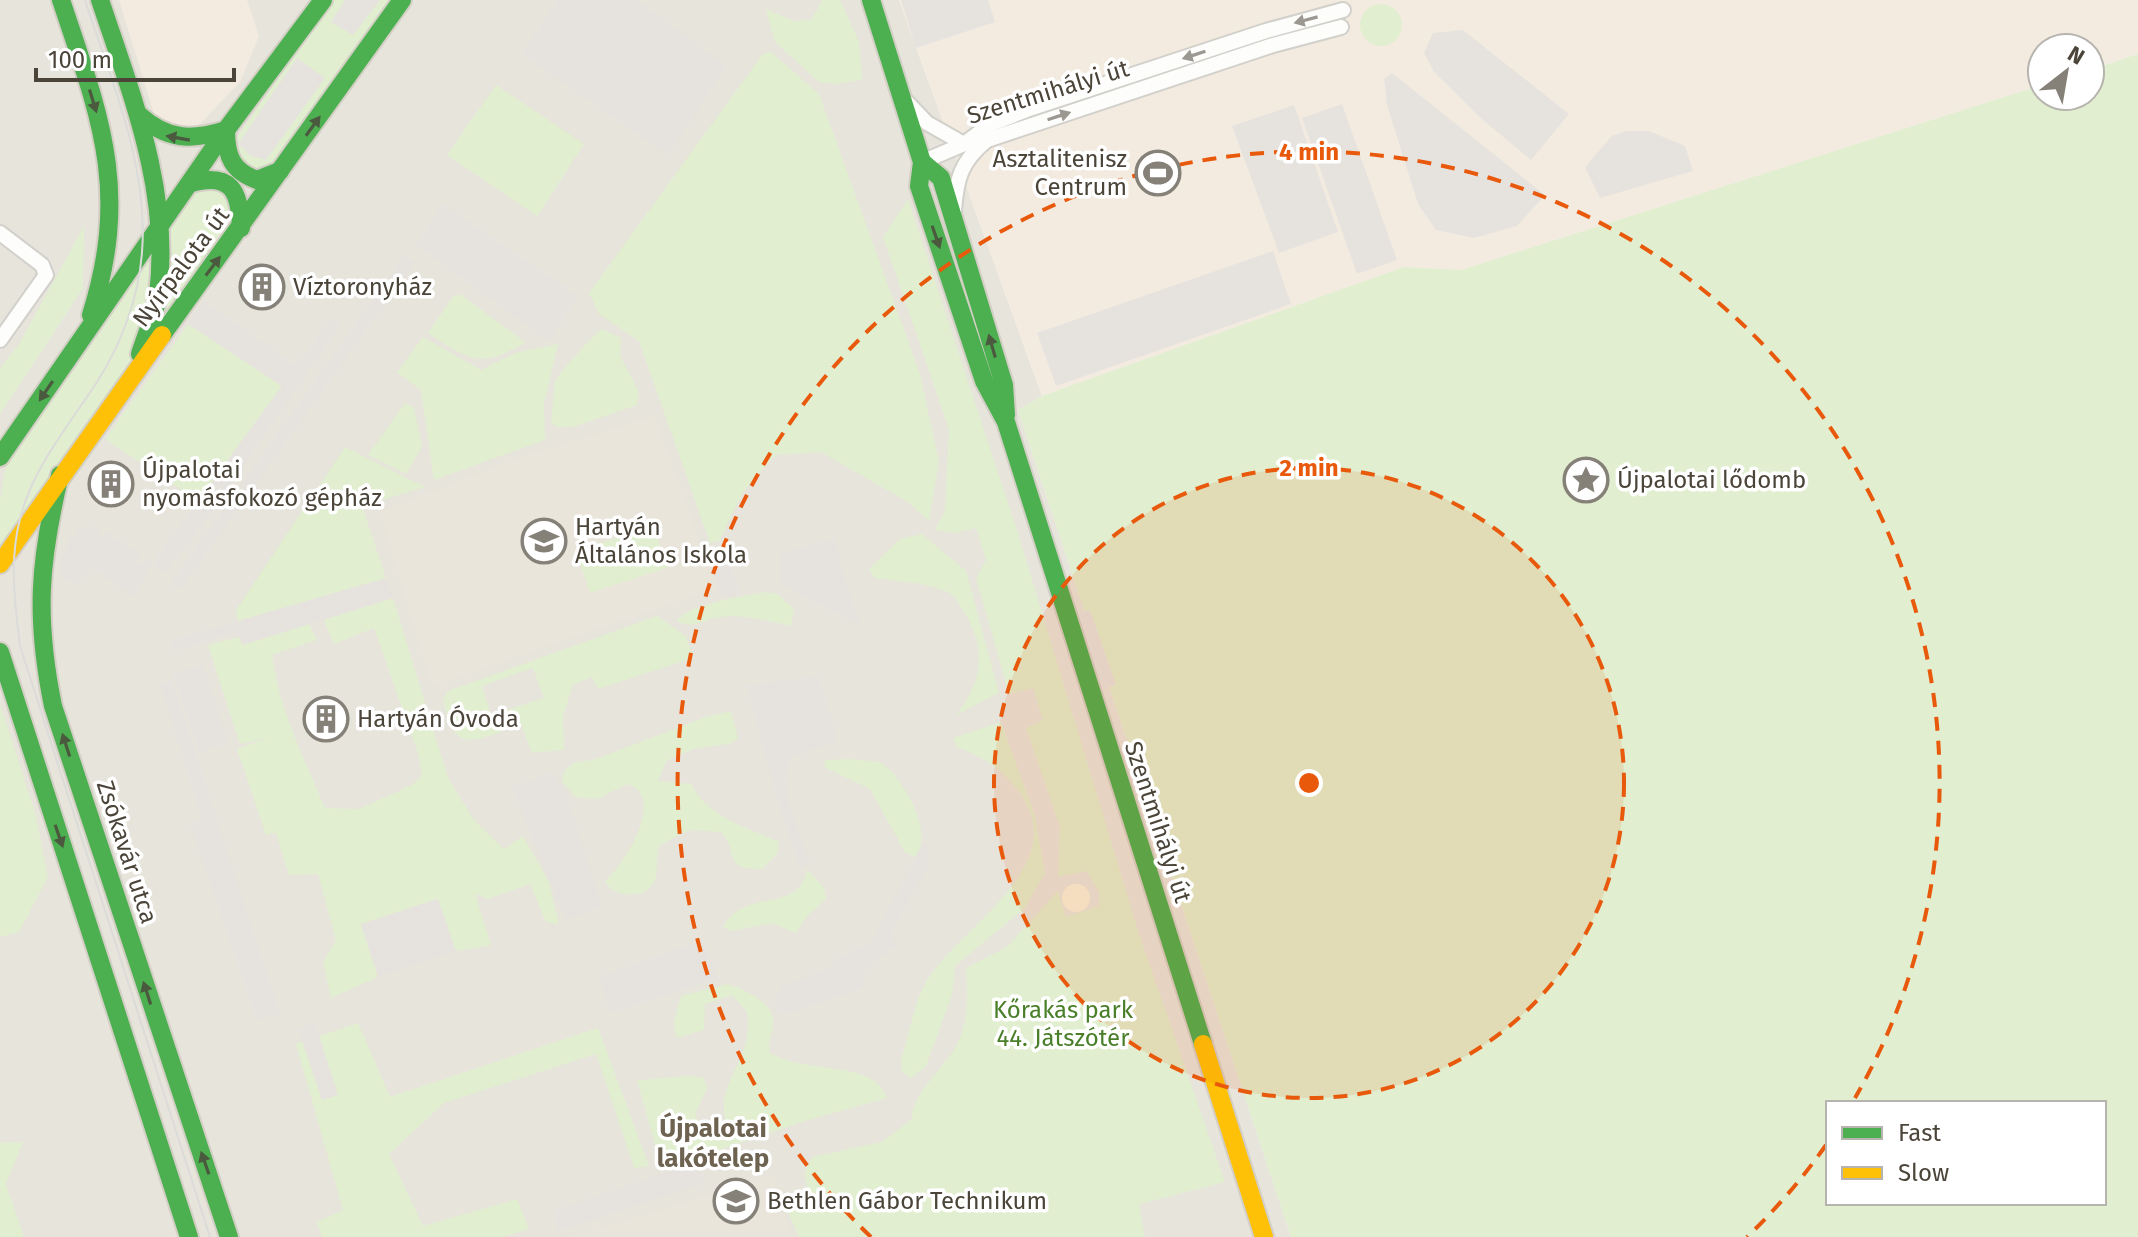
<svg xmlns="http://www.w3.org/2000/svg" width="2138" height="1237" font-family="'Fira Sans',sans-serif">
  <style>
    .residential { fill: #e7e4dc }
    .commercial { fill: #f3ebdf }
    .education { fill: #eae5da }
    .green { fill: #e1eecf; fill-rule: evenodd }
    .sand { fill: #f7f0da }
    .parking { fill: #e6e3df }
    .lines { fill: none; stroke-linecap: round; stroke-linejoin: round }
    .street-casing { stroke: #d2d0cb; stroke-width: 18 }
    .fast-casing { stroke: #d3cfc5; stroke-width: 22 }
    .slow-casing { stroke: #d3cfc5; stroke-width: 22 }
    .street { stroke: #fdfdfc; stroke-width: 14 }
    .fast { stroke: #4caf50; stroke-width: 18 }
    .slow { stroke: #ffc107; stroke-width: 18 }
    .tram { stroke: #dbdbda; stroke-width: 2 }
    .oneway { fill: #9b9791 }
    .oneway2 { fill: #4b593e }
    .ring { fill: none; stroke: #e8590c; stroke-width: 4; stroke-dasharray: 14 10 }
    .labels { text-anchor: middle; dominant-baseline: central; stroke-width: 7; stroke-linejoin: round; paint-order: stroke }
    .street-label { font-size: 24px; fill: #4b4439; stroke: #fff }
    .poi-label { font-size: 24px; fill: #4b4439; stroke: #fff; text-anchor: start }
    .park-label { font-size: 24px; fill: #4a7f2a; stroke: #fff }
    .neighbourhood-label { font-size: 26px; font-weight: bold; fill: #6e6250; stroke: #fff }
    .centre { fill: #e8590c; stroke: #fff; stroke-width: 4 }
    .ring-label { font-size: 24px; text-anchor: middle; font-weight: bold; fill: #e8590c; stroke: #fff; stroke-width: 7; stroke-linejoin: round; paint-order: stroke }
  </style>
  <rect width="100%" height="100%" fill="#f4f2ee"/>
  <path class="residential" d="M 0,0 L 899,0 L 1042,396 L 1018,410 L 1291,1237 L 0,1237 Z"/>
  <g class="commercial">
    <path d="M 119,0 L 247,0 L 259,36 L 240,82 L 196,128 L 186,131 L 176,129 L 155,117 Z"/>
    <path d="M 899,0 L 2138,0 L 2138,54 L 2090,70 L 2090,48 L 2042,48 L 2042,85 L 1461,270 L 1404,267 L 1042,396 Z"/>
  </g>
  <g class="education">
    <path d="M 654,416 L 717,588 L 432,686 L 380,512 L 516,459 Z"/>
    <path d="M 773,1175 L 790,1231 L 806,1226 L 810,1237 L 573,1237 Z"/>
  </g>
  <g class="green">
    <path d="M 333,0 L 391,0 L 275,166 L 246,173 L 231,146 Z"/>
    <path d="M 823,0 L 840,0 L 859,42 L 862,80 L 834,84 L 819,82 L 775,42 L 766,9 L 794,21 L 811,20 Z"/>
    <circle cx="1381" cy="25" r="21"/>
    <path d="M 771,52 L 819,94 L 920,374 L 939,462 L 929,521 L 908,502 L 821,452 L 775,455 L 743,492 L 719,541 L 710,543 L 639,341 L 599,314 L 589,293 L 763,54 Z"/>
    <path d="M 2138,54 L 2138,1237 L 1291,1237 L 1018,410 L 1042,396 L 1404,267 L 1461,270 L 2042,85 L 2042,96 L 2090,96 L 2090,70 ZM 1828,1103 L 2104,1103 L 2104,1203 L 1828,1203 Z"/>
    <path d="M 496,85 L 584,144 L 537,216 L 447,155 Z"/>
    <path d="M 211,180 L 239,206 L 152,335 L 164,300 L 170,255 L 168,226 L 198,183 Z"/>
    <path d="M 908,199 L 1017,530 L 1139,934 L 1225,1182 L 1139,1204 L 1145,1237 L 799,1237 L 787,1209 L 810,1199 L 804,1173 L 812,1157 L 882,1142 L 912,1119 C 912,1091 945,1069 957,1044 C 969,1020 968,994 966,968 L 1007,947 L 1058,891 L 1066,917 L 1099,906 L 1099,892 L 1087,871 L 1058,877 L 1060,827 L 1026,728 L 1043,720 L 1033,688 L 1009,694 L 976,578 L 986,560 L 976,528 L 956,533 L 935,530 L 945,511 L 949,429 L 883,237 Z"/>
    <path d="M 84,226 L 83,288 L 0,414 L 0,368 L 19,344 Z"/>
    <path d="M 156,242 L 151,302 L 132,361 L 0,552 L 0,500 L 9,451 Z"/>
    <path d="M 454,295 L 461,295 L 525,342 C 482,370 468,360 428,333 Z"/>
    <path d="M 188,324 L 282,386 L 198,501 L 105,439 Z"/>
    <path d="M 602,329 L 621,338 L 620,356 L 639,392 L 637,405 L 573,427 L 556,427 L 551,421 L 555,381 C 559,373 596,332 602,329 Z"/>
    <path d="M 423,337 L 481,370 L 515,353 L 558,344 L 544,404 L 545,440 L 434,480 L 421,390 L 397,372 Z"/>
    <path d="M 405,403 L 414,408 L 422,447 L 406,474 L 368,455 Z"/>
    <path d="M 345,447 L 425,487 L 362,506 L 386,578 L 238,621 L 236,610 Z"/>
    <path d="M 654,526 L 667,568 L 590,593 L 576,551 Z"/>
    <path d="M 922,534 L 966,571 L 999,693 L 956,715 C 983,682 987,648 964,612 C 960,606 955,595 948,592 C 925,582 900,582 875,578 L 869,569 L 900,539 Z"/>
    <path d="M 765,592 L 777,594 L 794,609 L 791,626 C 768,621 745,614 720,617 C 704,619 693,630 677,621 C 684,605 745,596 765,592 Z"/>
    <path d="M 393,598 L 448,778 L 474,820 L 504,849 L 523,836 L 549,882 L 559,924 L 546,922 L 530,884 L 487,899 L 475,893 L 491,945 L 456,951 L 437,899 L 361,924 L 378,977 L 331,998 L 323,962 L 336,940 L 318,874 L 289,875 L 276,833 L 266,835 L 237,749 L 268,738 L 240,744 L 208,645 L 240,637 L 243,645 L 309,624 L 317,640 L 272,655 C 279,709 304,758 325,808 L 359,809 L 412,785 L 422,776 L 419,756 L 374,628 L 334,644 L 324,620 Z"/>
    <path d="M 657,616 L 686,636 L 693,658 L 598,689 L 592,677 L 573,685 L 563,716 L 564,750 L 532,753 L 521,724 C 476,739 455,759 443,700 L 448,691 ZM 533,668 L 544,698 L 491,715 L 482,686 Z"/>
    <path d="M 0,704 L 35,812 L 48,877 L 19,932 L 0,937 Z"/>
    <path d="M 731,711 L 738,738 L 729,744 L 696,748 L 666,761 L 658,781 L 691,784 C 708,817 746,827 779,842 L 777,854 L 762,869 C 721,869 741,856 721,832 L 689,830 L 660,845 C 655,857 658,865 656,877 C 651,900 613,899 605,881 C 624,865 667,797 628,784 L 597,799 L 575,797 L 562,781 L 565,770 L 574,763 L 596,759 L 706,717 Z"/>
    <path d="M 1001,722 L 1035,816 L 1045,873 L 1025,908 L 955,966 L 952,995 L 926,1066 L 911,1078 L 902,1071 L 901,1060 C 909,1036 913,1006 925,984 C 955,930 1069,870 1023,798 C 1007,773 985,757 957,747 L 953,738 Z"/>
    <path d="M 849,759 L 880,762 C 902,775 937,836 914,857 L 905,852 L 870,789 L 824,767 L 826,760 Z"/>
    <path d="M 807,869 L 824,888 L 826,899 L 808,915 L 796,933 L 772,923 L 732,931 L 723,927 C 744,887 800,915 807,869 Z"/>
    <path d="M 727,984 C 742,988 773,1002 773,1020 C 774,1032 767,1040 770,1053 C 807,1075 874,1059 887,1098 L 808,1120 L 662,1170 L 637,1080 C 654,1080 692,1073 704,1078 L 707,1088 L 695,1114 L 705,1138 L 721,1137 L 727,1127 C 712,1079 756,1062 747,1012 L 732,995 L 705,1004 L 704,1030 L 676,1038 L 674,1022 L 681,996 Z"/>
    <path d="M 358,1023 L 390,1097 L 598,1028 L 649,1166 L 634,1168 L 596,1054 L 444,1103 L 389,1154 L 423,1226 L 517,1199 L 529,1229 L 503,1237 L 322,1237 L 317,1222 L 343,1210 L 296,1044 Z"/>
    <path d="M 23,1142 L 6,1184 L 24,1237 L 0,1237 L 0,1143 Z"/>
  </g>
  <circle class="sand" cx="1076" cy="898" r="14"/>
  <g class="parking">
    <path d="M 345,0 L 380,0 L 353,35 L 331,22 Z"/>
    <path d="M 558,0 L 637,0 L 726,66 L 668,155 L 522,54 Z"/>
    <path d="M 901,0 L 988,0 L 995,22 L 916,48 Z"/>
    <path d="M 1463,30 L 1569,114 L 1531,160 L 1483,120 L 1434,72 L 1424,53 L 1433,33 Z"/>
    <path d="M 297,58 L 325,78 L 266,160 L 251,156 L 238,144 Z"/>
    <path d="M 1392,73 L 1545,195 L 1517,226 L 1474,238 L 1436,230 L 1418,204 L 1387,105 L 1384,79 Z"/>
    <path d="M 1342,104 L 1397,260 L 1357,274 L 1302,118 Z"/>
    <path d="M 1294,105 L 1338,232 L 1279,253 L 1232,126 Z"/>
    <path d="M 1626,131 L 1649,131 L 1685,146 L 1693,171 L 1600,198 L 1585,167 L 1612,136 Z"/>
    <path d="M 443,204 L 578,296 L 549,342 L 416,244 Z"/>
    <path d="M 1273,251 L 1291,304 L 1056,386 L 1037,333 Z"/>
    <path d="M 405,255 L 415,262 L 180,590 L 171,583 Z"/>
    <path d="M 204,301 L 296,366 L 331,319 L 341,324 L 203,524 L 164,573 L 154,565 L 154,561 L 282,386 L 188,324 Z"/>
    <path d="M 97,527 L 101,540 L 105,532 L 140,554 L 135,562 L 140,566 L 146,558 L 152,563 L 133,596 L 93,568 L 92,563 L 88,576 L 81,577 L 78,584 L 66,581 L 59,567 L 71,536 L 79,539 L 75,528 Z"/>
    <path d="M 836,538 L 840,564 L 860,626 L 781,584 L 781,554 Z"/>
    <path d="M 724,548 L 739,593 L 723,598 L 707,553 Z"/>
    <path d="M 386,578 L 393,598 L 242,645 L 238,632 L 173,651 L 170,641 Z"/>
    <path d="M 1090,610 L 1116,685 L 1097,691 L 1071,616 Z"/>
    <path d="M 203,665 L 228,743 L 199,752 L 173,674 Z"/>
    <path d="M 819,677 L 838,741 L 791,757 L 785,780 L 790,807 L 810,863 L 800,867 L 779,806 L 747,685 Z"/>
    <path d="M 172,681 L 280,1014 L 257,1019 L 190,825 L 203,819 L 160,685 Z"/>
    <path d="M 552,773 L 565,791 L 602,906 L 566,920 L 512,787 Z"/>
    <path d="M 924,843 L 928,847 L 928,865 L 891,933 L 896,946 L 866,968 L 861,989 L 780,1015 L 774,1005 L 781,987 L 832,967 L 835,959 L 872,942 Z"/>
    <path d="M 438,899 L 456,951 L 378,977 L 361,924 Z"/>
    <path d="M 703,940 L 718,978 L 610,1013 L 599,977 Z"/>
    <path d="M 315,1023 L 338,1095 L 322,1100 L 298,1029 Z"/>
    <path d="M 697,1162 L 705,1183 L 558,1231 L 553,1211 Z"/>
  </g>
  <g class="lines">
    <g class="street-casing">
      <g id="street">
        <path d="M 904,99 L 927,123 L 964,144"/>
        <path d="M 964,144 L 987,140 L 1273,45 L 1341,27"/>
        <path d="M 922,162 L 964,144 L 989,125 L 1029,109 L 1266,31 L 1343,10"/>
        <path d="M 954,212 C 956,179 961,161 987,140"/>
        <path d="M 0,233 L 42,265 L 46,275 L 0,340"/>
      </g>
    </g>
    <g class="fast-casing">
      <g id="fast">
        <path d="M 61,0 C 101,119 130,190 91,315"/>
        <path d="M 100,0 C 132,96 171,192 158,295 C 155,315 146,335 140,354"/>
        <path d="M 871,0 L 922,162 L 919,186 L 984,381 L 1006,422 L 1203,1044"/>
        <path d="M 139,115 C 167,140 191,141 226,130"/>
        <path d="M 226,130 C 226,156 232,171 257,180 L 280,171"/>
        <path d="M 922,162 L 941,178 L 1004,385 L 1006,415"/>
        <path d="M 191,183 C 231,172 240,191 241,228"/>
        <path d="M 162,335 L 402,0"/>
        <path d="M 0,457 L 226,130 L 323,0"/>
        <path d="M 60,475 C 39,562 35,618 53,706 L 229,1237"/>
        <path d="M 0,652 L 189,1237"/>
      </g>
    </g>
    <g class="slow-casing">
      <g id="slow">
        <path d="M 0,564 L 162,335"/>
        <path d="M 1203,1044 L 1264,1237"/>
      </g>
    </g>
    <use href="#street" class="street"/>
    <use href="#fast" class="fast"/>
    <use href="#slow" class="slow"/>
    <path class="tram" d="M 85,0 C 111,80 149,166 142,252 C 139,297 121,345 97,382 C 69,425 32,469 20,519 C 9,561 15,604 20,646 L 210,1237"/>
  </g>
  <defs><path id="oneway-solid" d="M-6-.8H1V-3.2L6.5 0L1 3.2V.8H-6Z" transform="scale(2)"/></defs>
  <g class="oneway">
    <use href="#oneway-solid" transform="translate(1306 20) rotate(165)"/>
    <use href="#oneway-solid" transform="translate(1194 55) rotate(162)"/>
    <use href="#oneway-solid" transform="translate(1059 116) rotate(-18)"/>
  </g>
  <g class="oneway2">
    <use href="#oneway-solid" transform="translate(93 101) rotate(73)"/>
    <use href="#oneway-solid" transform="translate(313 126) rotate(-54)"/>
    <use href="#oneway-solid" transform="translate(178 138) rotate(-170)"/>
    <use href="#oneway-solid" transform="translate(936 237) rotate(71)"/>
    <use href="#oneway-solid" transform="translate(213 266) rotate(-53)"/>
    <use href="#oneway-solid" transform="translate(992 346) rotate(-106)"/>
    <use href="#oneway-solid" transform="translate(46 391) rotate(124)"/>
    <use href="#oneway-solid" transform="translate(66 745) rotate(-108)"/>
    <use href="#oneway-solid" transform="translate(59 836) rotate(71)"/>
    <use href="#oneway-solid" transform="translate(147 993) rotate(-108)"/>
    <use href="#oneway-solid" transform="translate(205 1163) rotate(-109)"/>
  </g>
  <circle cx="1309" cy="783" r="315" fill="#e8590c" fill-opacity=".12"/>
  <g class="ring">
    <circle cx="1309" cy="783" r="315"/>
    <path d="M1826 1145A631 631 0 0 1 1747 1237M871 1237A631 631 0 1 1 1855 1098"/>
  </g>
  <defs>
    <g id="stadium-ring" transform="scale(2.3)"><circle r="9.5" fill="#fff" stroke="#868178" stroke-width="1.5"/><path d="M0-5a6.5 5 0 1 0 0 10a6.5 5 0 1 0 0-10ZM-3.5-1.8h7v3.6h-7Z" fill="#868178"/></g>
    <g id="building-ring" transform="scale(2.3)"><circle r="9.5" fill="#fff" stroke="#868178" stroke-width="1.5"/><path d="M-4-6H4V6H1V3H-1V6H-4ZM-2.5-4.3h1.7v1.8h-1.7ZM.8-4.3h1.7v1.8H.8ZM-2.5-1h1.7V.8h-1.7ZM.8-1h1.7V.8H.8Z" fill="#868178"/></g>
    <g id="sight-ring" transform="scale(2.3)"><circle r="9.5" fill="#fff" stroke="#868178" stroke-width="1.5"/><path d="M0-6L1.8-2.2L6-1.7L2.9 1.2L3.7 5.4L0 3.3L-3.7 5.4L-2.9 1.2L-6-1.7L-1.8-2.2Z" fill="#868178"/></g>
    <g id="school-ring" transform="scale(2.3)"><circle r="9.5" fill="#fff" stroke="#868178" stroke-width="1.5"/><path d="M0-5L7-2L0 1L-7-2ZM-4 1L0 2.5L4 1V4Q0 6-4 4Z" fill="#868178"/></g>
  </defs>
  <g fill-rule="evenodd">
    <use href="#stadium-ring" x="1158" y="173"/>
    <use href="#building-ring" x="262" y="287"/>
    <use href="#sight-ring" x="1586" y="480"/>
    <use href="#building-ring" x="111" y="484"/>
    <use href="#school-ring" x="544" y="541"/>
    <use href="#building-ring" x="326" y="719"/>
    <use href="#school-ring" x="736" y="1201"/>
  </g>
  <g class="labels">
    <g class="street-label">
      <text transform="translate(1048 92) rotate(-17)">Szentmihályi út</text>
      <text transform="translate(181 267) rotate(-53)">Nyírpalota út</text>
      <text transform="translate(1158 822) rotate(72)">Szentmihályi út</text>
      <text transform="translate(127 852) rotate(72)">Zsókavár utca</text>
    </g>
    <g class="poi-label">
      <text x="1127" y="159" text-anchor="end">Asztalitenisz<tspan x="1127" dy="28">Centrum</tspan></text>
      <text x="293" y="287">Víztoronyház</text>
      <text x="142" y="470">Újpalotai<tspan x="142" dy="28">nyomásfokozó gépház</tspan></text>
      <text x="1617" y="480">Újpalotai lődomb</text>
      <text x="575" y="527">Hartyán<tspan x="575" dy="28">Általános Iskola</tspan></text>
      <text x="357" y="719">Hartyán Óvoda</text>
      <text x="767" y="1201">Bethlen Gábor Technikum</text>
    </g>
    <g class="park-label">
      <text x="1063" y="1010">Kőrakás park<tspan x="1063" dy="28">44. Játszótér</tspan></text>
    </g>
    <g class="neighbourhood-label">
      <text x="713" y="1128">Újpalotai<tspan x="713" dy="30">lakótelep</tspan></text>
    </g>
  </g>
  <circle cx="1309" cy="783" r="12" class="centre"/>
  <g class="ring-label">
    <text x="1309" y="160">4 min</text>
    <text x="1309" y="476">2 min</text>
  </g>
  <rect x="1826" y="1101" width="280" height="104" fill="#ffffff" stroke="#b7b4b0" stroke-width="2"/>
  <rect x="1842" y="1127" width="40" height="12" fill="#4caf50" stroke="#b7b4b0" stroke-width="2"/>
  <text x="1898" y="1141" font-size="24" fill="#4b4439">Fast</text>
  <rect x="1842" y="1167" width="40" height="12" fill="#ffc107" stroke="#b7b4b0" stroke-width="2"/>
  <text x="1898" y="1181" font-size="24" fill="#4b4439">Slow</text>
  <g transform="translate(2066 72) rotate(31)"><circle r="38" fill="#ffffff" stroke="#b7b4b0" stroke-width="2"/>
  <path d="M0-6L14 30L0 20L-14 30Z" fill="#868178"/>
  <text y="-12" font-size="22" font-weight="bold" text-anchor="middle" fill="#4b4439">N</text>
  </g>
  <path d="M36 68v12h198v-12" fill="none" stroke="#4b4439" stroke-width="4"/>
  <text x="48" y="68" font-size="24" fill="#4b4439" stroke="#ffffff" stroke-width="6" paint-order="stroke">100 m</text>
</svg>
